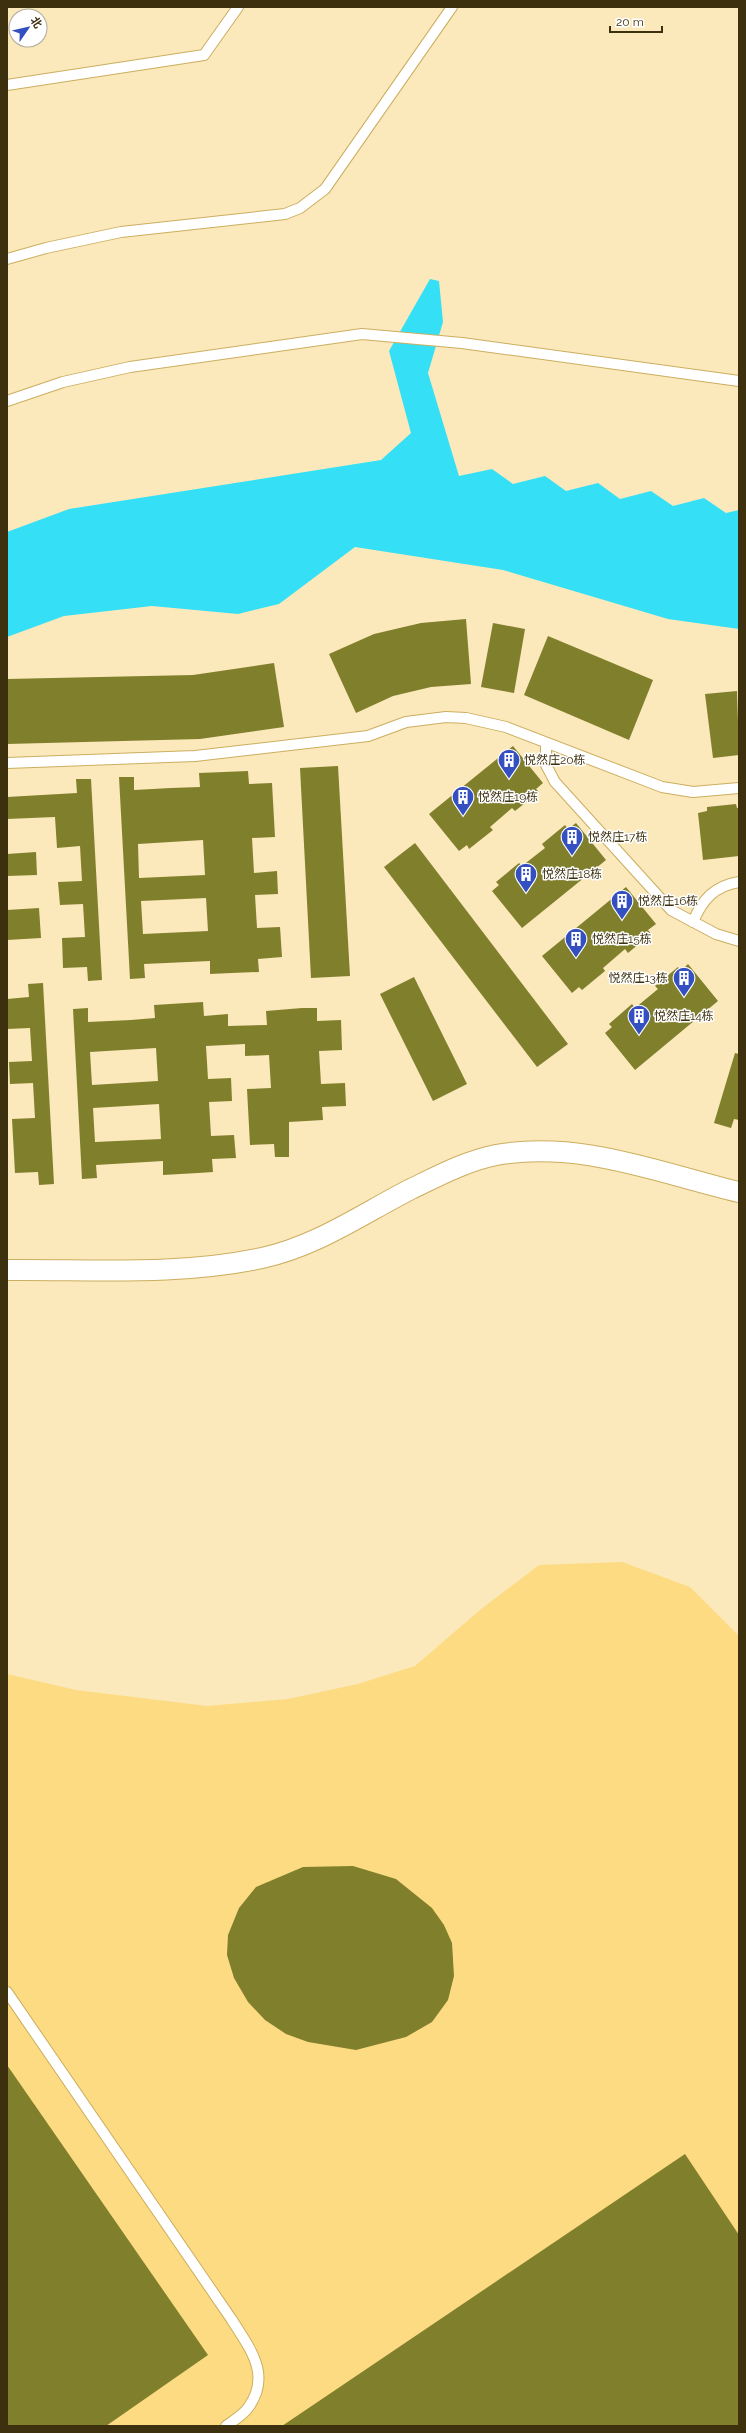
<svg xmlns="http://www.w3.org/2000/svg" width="746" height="2433" font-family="Raleway,'Noto Sans SC',sans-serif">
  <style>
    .built { fill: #fddb82 }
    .water { fill: #35e0f7 }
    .building { fill: #807f2c; fill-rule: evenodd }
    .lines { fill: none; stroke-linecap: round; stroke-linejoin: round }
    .lane-casing { stroke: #ccae5f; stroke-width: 12 }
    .street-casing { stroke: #ccae5f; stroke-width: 22 }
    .lane { stroke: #fff; stroke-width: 10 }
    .street { stroke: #fff; stroke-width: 20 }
    .labels { text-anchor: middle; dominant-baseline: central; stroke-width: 3; stroke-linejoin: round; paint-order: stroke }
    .poi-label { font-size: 12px; fill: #3d300f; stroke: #fff; text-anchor: start }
  </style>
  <rect width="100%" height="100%" fill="#fbe8bb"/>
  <path class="built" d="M 622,1562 L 690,1587 L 739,1636 L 739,2426 L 7,2426 L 7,1674 L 76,1690 L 207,1706 L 288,1699 L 358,1684 L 415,1666 L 480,1610 L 539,1565 Z"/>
  <path class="water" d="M 430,279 L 439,281 L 443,322 L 428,373 L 459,476 L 492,469 L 513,484 L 545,476 L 566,491 L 598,483 L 620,499 L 651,491 L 673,506 L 704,498 L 726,513 L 739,510 L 739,629 L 668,619 L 503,570 L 355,547 L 279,604 L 238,614 L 152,606 L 64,616 L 7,637 L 7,532 L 69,509 L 381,460 L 411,433 L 389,351 Z"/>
  <g class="building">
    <path d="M 466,619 L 471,684 L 431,687 L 393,696 L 356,713 L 329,654 L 374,634 L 421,623 Z"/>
    <path d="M 493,623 L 525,629 L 514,693 L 481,687 Z"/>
    <path d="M 548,636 L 653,680 L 629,740 L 524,695 Z"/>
    <path d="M 274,663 L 284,727 L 200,739 L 7,744 L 7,679 L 193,675 Z"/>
    <path d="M 737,691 L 739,755 L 713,758 L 705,694 Z"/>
    <path d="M 513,746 L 543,783 L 536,789 L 539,792 L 515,811 L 512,808 L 490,827 L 493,830 L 469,849 L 467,845 L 459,851 L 429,814 Z"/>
    <path d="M 338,766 L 350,976 L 311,978 L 300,768 Z"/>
    <path d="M 248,771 L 249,784 L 272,783 L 275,837 L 252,838 L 254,873 L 277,871 L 278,894 L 255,895 L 257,928 L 280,927 L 282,957 L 258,959 L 259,972 L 231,973 L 210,974 L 210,961 L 144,964 L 145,978 L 130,979 L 119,777 L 134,777 L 134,790 L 171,788 L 200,787 L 199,773 ZM 203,840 L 205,875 L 139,878 L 138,844 ZM 206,898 L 208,931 L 143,934 L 141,901 Z"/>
    <path d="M 76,779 L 91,779 L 102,980 L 88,981 L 87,967 L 63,968 L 62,938 L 85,937 L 83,904 L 60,905 L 58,882 L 82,881 L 80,846 L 57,848 L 55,817 L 7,819 L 7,797 L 77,793 Z"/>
    <path d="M 736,804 L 737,808 L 739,808 L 739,856 L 703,860 L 698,813 L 707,811 L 707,807 Z"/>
    <path d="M 576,823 L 606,860 L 522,928 L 492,891 L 499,885 L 496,882 L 519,863 L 522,866 L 545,848 L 542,844 L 565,825 L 568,829 Z"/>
    <path d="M 415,843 L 568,1044 L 537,1067 L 384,867 Z"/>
    <path d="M 36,852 L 37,875 L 7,876 L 7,854 Z"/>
    <path d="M 626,887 L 656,924 L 648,930 L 651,934 L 628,953 L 625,949 L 603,968 L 605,971 L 582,990 L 579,987 L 572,993 L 542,956 Z"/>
    <path d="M 39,908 L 41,938 L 7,940 L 7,910 Z"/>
    <path d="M 688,964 L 718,1001 L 635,1070 L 605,1033 L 612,1027 L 609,1024 L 632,1004 L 635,1008 L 658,989 L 655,986 L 678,967 L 681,971 Z"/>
    <path d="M 414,977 L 467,1084 L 433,1101 L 380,994 Z"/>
    <path d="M 43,983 L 54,1184 L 39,1185 L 38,1172 L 15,1173 L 12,1119 L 35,1118 L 33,1083 L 10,1084 L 9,1062 L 32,1061 L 30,1028 L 7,1029 L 7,999 L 29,997 L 28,984 Z"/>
    <path d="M 203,1002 L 204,1016 L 228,1014 L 228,1026 L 267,1025 L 266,1011 L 302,1008 L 317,1008 L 317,1021 L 341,1020 L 342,1050 L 319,1051 L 321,1084 L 345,1083 L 346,1106 L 322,1107 L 323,1120 L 289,1122 L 289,1157 L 275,1157 L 274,1144 L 250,1145 L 247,1089 L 271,1088 L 269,1055 L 245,1056 L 245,1044 L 206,1046 L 208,1079 L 231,1078 L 232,1101 L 209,1102 L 211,1136 L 234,1135 L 236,1158 L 212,1159 L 213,1172 L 198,1173 L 163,1175 L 163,1161 L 96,1165 L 97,1178 L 82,1179 L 73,1009 L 88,1008 L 88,1022 L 131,1020 L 155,1018 L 154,1005 ZM 156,1048 L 158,1081 L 92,1085 L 90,1052 ZM 159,1104 L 161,1139 L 95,1142 L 93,1108 Z"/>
    <path d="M 735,1053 L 739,1054 L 739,1120 L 734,1119 L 731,1128 L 714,1123 Z"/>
    <path d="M 353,1866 L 396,1879 L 432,1908 L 444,1925 L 452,1943 L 454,1976 L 448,2000 L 432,2022 L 406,2037 L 356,2050 L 308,2042 L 286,2034 L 265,2020 L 248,2002 L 234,1978 L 227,1955 L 228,1935 L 239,1908 L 256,1887 L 303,1867 Z"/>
    <path d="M 7,2065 L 208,2355 L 106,2426 L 7,2426 Z"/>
    <path d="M 685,2154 L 739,2235 L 739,2426 L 282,2426 Z"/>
  </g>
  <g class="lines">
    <g class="lane-casing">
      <g id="lane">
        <path d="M 7,85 L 204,55 L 238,7"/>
        <path d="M 7,259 L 46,248 L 121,232 L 285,214 L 300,208 L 325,189 L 452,7"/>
        <path d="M 7,401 L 63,382 L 130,367 L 362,334 L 462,343 L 739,381"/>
        <path d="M 546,744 L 546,765 L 555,782 L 671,910 L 716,934 L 739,941"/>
        <path d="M 7,763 L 195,756 L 368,736 L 406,722 L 446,717 L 466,718 L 506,727 L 662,787 L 693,792 L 739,788"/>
        <path d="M 693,922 C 702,900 714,886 739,882"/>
        <path d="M 7,1992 L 232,2320 C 250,2349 272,2375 248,2408 C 243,2415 233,2421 226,2426"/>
      </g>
    </g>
    <g class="street-casing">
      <path id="street" d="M 7,1270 C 91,1269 179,1276 262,1258 C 317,1246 362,1214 411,1189 C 438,1176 466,1161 496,1155 C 580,1140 659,1173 739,1192"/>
    </g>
    <use href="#lane" class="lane"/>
    <use href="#street" class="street"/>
  </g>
  <defs>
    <g id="building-pin" transform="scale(1.15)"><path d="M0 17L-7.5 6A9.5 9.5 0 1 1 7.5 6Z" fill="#344fc0" stroke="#fff"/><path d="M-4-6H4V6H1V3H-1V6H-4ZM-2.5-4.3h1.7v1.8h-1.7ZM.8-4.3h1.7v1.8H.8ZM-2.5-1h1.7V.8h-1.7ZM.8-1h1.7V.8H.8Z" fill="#fff"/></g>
  </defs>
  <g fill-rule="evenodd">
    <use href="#building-pin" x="509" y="760"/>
    <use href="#building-pin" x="463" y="797"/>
    <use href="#building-pin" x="572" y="837"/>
    <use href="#building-pin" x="526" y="874"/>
    <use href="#building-pin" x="622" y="901"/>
    <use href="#building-pin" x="576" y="939"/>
    <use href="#building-pin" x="684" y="978"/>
    <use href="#building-pin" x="639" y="1016"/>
  </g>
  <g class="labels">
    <g class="poi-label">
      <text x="524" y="760">悦然庄20栋</text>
      <text x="478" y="797">悦然庄19栋</text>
      <text x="588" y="837">悦然庄17栋</text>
      <text x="542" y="874">悦然庄18栋</text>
      <text x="638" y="901">悦然庄16栋</text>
      <text x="592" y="939">悦然庄15栋</text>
      <text x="668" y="978" text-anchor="end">悦然庄13栋</text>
      <text x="654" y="1016">悦然庄14栋</text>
    </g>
  </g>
  <rect width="746" height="2433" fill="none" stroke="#3d300f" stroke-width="16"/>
  <g transform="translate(28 28) rotate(56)"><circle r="19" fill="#ffffff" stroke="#b1ac9f"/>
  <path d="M0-3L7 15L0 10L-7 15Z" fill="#344fc0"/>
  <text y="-6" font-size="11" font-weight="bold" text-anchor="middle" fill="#3d300f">北</text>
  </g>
  <path d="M610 26v6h52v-6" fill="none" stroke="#3d300f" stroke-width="2"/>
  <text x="616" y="26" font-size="12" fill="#3d300f" stroke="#ffffff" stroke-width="3" paint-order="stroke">20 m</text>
</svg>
